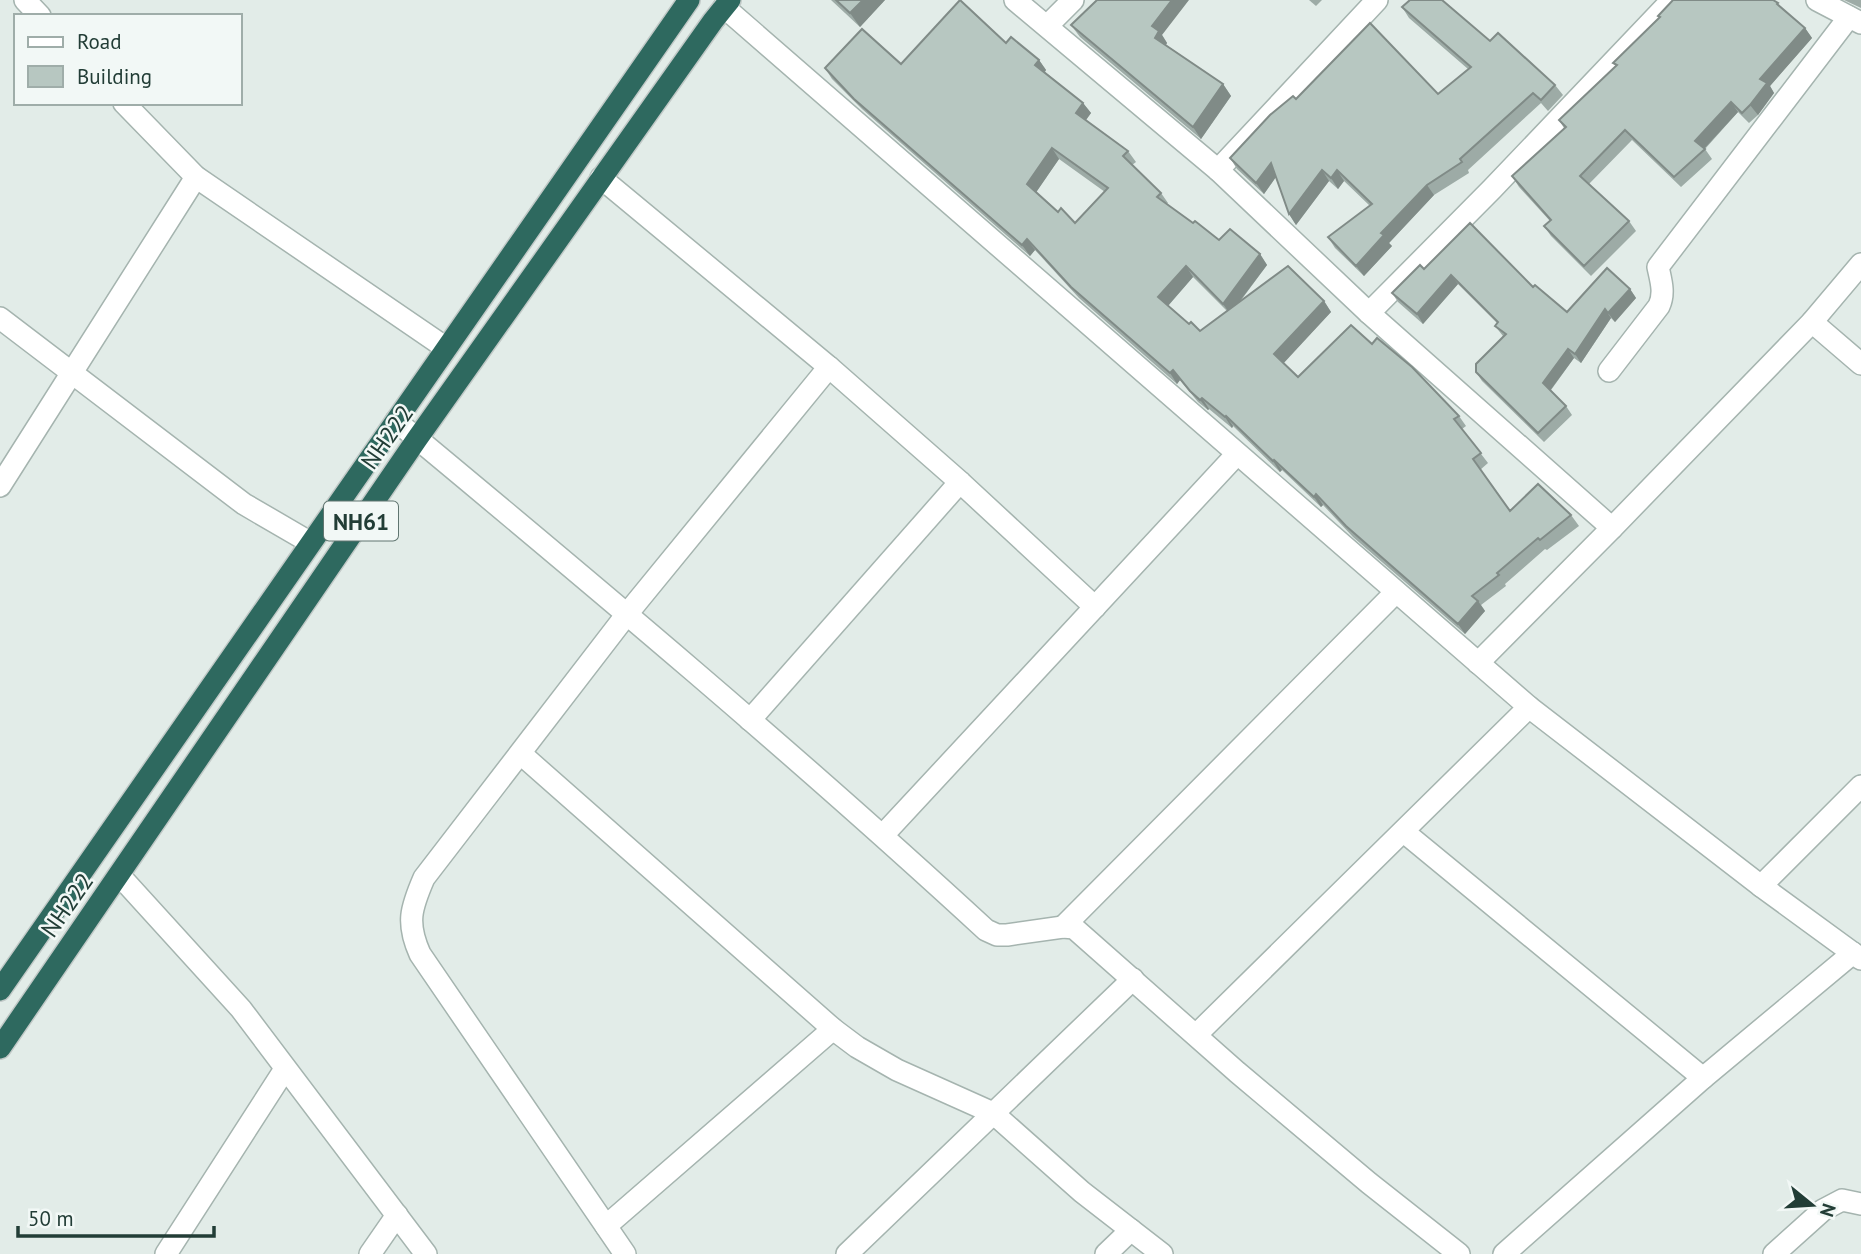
<svg xmlns="http://www.w3.org/2000/svg" width="1861" height="1254" font-family="'PT Sans',sans-serif">
  <style>
    .lines { fill: none; stroke-linecap: round; stroke-linejoin: round }
    .street-casing { stroke: #a5b4af; stroke-width: 24 }
    .highway-casing { stroke: #c1c9c7; stroke-width: 24 }
    .street { stroke: #fff; stroke-width: 21 }
    .highway { stroke: #2e695f; stroke-width: 21 }
    .wall { fill: #9daba6; fill-rule: evenodd }
    .shaded-wall { fill: #808b87 }
    .building { fill: #b7c7c1; stroke: #808b87; stroke-width: 2; fill-rule: evenodd }
    .labels { text-anchor: middle; dominant-baseline: central; stroke-width: 5; stroke-linejoin: round; paint-order: stroke }
    .shield { fill: #f2f8f6; stroke: #607570; stroke-width: 2 }
    .shield-label { font-size: 23px; font-weight: bold; fill: #223d36 }
    .street-label { font-size: 24px; fill: #223d36; stroke: #f2f8f6 }
  </style>
  <rect width="100%" height="100%" fill="#e2ece8"/>
  <g class="lines">
    <g class="street-casing">
      <g id="street">
        <path d="M 25,0 L 40,16"/>
        <path d="M 1015,0 L 1218,170 L 1369,313 L 1612,528"/>
        <path d="M 1817,0 L 1861,23"/>
        <path d="M 724,7 L 1529,707 L 1761,886 L 1861,959"/>
        <path d="M 1047,26 L 1073,0"/>
        <path d="M 124,103 L 196,177 L 446,348"/>
        <path d="M 1218,170 L 1377,0"/>
        <path d="M 601,178 L 829,367 L 960,482 L 1095,607"/>
        <path d="M 1369,313 L 1492,189 L 1672,0"/>
        <path d="M 0,318 L 244,504 L 311,543"/>
        <path d="M 1812,322 L 1861,364"/>
        <path d="M 1609,371 L 1659,306 C 1665,293 1661,281 1658,267 L 1849,17"/>
        <path d="M 396,421 C 596,587 795,754 986,930 L 997,935 L 1007,935 L 1063,927 L 1074,928 L 1237,1072 L 1369,1183 L 1459,1254"/>
        <path d="M 0,486 L 196,177"/>
        <path d="M 1478,663 L 1612,528 L 1812,322 L 1861,264"/>
        <path d="M 750,720 L 960,482"/>
        <path d="M 521,754 L 833,1029 L 857,1047 L 897,1070 L 993,1113 L 1082,1192 L 1162,1254"/>
        <path d="M 1404,832 L 1703,1078"/>
        <path d="M 883,835 L 1237,454"/>
        <path d="M 120,876 L 241,1009 L 426,1254"/>
        <path d="M 1761,886 L 1861,786"/>
        <path d="M 1063,927 L 1396,592"/>
        <path d="M 1196,1035 L 1529,707"/>
        <path d="M 606,1226 L 833,1029"/>
        <path d="M 166,1254 L 285,1069"/>
        <path d="M 370,1254 L 397,1215"/>
        <path d="M 625,1254 L 420,954 C 406,923 411,908 424,878 L 627,614 L 829,367"/>
        <path d="M 847,1254 L 1133,979"/>
        <path d="M 1106,1254 L 1131,1230"/>
        <path d="M 1504,1254 L 1703,1078 L 1853,953"/>
        <path d="M 1774,1254 L 1823,1210 L 1842,1200 L 1861,1204"/>
      </g>
    </g>
    <g class="highway-casing">
      <g id="highway">
        <path d="M 0,990 L 689,0"/>
        <path d="M 0,1048 L 417,439 L 713,21 L 730,0"/>
      </g>
    </g>
    <use href="#street" class="street"/>
    <use href="#highway" class="highway"/>
  </g>
  <g class="wall">
    <path d="M 831,0 L 885,0 L 860,27 Z"/>
    <path d="M 1309,0 L 1322,0 L 1316,6 Z"/>
    <path d="M 1844,0 L 1861,0 L 1861,8 Z"/>
    <path d="M 1402,7 L 1490,41 L 1555,85 L 1563,95 L 1548,111 L 1541,103 L 1468,170 L 1469,173 L 1434,195 L 1389,243 L 1392,246 L 1364,276 L 1335,248 L 1328,237 L 1370,206 L 1344,181 L 1338,189 L 1329,181 L 1296,225 L 1289,214 L 1276,177 L 1264,194 L 1237,169 L 1230,158 L 1296,99 L 1438,94 L 1468,69 L 1409,18 Z"/>
    <path d="M 1782,9 L 1805,28 L 1812,38 L 1770,86 L 1774,93 L 1758,115 L 1749,123 L 1738,112 L 1705,149 L 1712,159 L 1681,187 L 1632,140 L 1589,184 L 1629,221 L 1636,231 L 1591,276 L 1551,236 L 1544,226 L 1550,221 L 1519,187 L 1512,176 L 1564,128 L 1559,120 L 1616,66 L 1613,63 Z"/>
    <path d="M 1071,25 L 1162,35 L 1167,43 L 1166,45 L 1223,84 L 1231,96 L 1201,139 L 1080,37 Z"/>
    <path d="M 1006,43 L 1039,60 L 1046,70 L 1045,72 L 1083,103 L 1091,113 L 1086,120 L 1128,151 L 1136,162 L 1132,165 L 1161,193 L 1168,203 L 1167,204 L 1193,223 L 1219,240 L 1260,254 L 1267,265 L 1239,303 L 1324,301 L 1331,312 L 1283,363 L 1298,377 L 1372,344 L 1459,416 L 1466,426 L 1462,429 L 1488,463 L 1480,470 L 1510,511 L 1571,515 L 1579,526 L 1547,550 L 1545,549 L 1505,584 L 1506,586 L 1481,605 L 1485,611 L 1465,634 L 1353,537 L 1323,505 L 1321,507 L 1282,470 L 1280,472 L 1233,426 L 1232,428 L 1209,409 L 1208,410 L 1198,402 L 1180,380 L 1177,384 L 1079,298 L 1035,250 L 1030,256 L 862,109 L 832,79 L 825,68 L 901,64 ZM 1059,159 L 1105,192 L 1075,223 L 1058,212 L 1036,192 ZM 1193,277 L 1227,311 L 1200,331 L 1189,324 L 1168,306 Z"/>
    <path d="M 1424,269 L 1533,287 L 1567,312 L 1630,289 L 1636,298 L 1615,322 L 1611,318 L 1581,363 L 1574,358 L 1551,390 L 1566,406 L 1572,415 L 1544,442 L 1482,381 L 1476,372 L 1503,336 L 1495,326 L 1497,323 L 1458,284 L 1423,324 L 1398,302 L 1392,293 Z"/>
  </g>
  <g class="shaded-wall">
    <path d="M 863,0 L 885,0 L 860,27 L 850,13 Z"/>
    <path d="M 1172,0 L 1189,0 L 1162,35 L 1167,43 L 1163,49 L 1155,38 L 1152,26 Z"/>
    <path d="M 1805,28 L 1812,38 L 1770,86 L 1774,93 L 1758,115 L 1750,105 L 1760,79 Z"/>
    <path d="M 1039,60 L 1046,70 L 1042,75 L 1035,65 Z"/>
    <path d="M 1223,84 L 1231,96 L 1201,139 L 1193,127 Z"/>
    <path d="M 1731,102 L 1738,112 L 1702,151 L 1695,141 Z"/>
    <path d="M 1083,103 L 1091,113 L 1083,124 L 1076,113 Z"/>
    <path d="M 1052,148 L 1059,159 L 1035,194 L 1027,184 Z"/>
    <path d="M 1271,163 L 1278,174 L 1264,194 L 1256,183 Z"/>
    <path d="M 1322,170 L 1329,181 L 1296,225 L 1289,214 Z"/>
    <path d="M 1337,170 L 1344,181 L 1338,189 L 1331,178 Z"/>
    <path d="M 1427,185 L 1434,195 L 1389,243 L 1392,246 L 1364,276 L 1356,266 L 1381,233 Z"/>
    <path d="M 1027,239 L 1035,250 L 1030,256 L 1022,245 Z"/>
    <path d="M 1260,254 L 1267,265 L 1230,314 L 1223,304 Z"/>
    <path d="M 1186,266 L 1193,277 L 1166,308 L 1158,297 Z"/>
    <path d="M 1451,275 L 1458,284 L 1423,324 L 1417,314 Z"/>
    <path d="M 1630,289 L 1636,298 L 1615,322 L 1608,313 Z"/>
    <path d="M 1324,301 L 1331,312 L 1282,365 L 1274,354 Z"/>
    <path d="M 1605,309 L 1611,318 L 1581,363 L 1575,354 Z"/>
    <path d="M 1568,349 L 1574,358 L 1549,392 L 1543,383 Z"/>
    <path d="M 1173,370 L 1180,380 L 1177,384 L 1170,373 Z"/>
    <path d="M 1202,398 L 1209,409 L 1208,410 L 1200,400 Z"/>
    <path d="M 1226,416 L 1233,426 L 1232,428 L 1225,417 Z"/>
    <path d="M 1274,460 L 1282,470 L 1280,472 L 1273,461 Z"/>
    <path d="M 1316,494 L 1323,505 L 1321,507 L 1314,497 Z"/>
    <path d="M 1478,601 L 1485,611 L 1465,634 L 1458,624 Z"/>
  </g>
  <g class="building">
    <path d="M 836,0 L 863,0 L 850,13 Z"/>
    <path d="M 960,0 L 1006,43 L 1011,37 L 1039,60 L 1035,65 L 1083,103 L 1076,113 L 1128,151 L 1123,156 L 1161,193 L 1157,197 L 1193,223 L 1195,221 L 1219,240 L 1230,229 L 1260,254 L 1223,304 L 1186,266 L 1158,297 L 1189,324 L 1191,322 L 1200,331 L 1288,266 L 1324,301 L 1274,354 L 1298,377 L 1351,325 L 1372,344 L 1377,338 L 1412,367 L 1459,416 L 1454,419 L 1481,453 L 1473,459 L 1510,511 L 1538,484 L 1571,515 L 1540,540 L 1538,538 L 1497,573 L 1499,575 L 1472,596 L 1478,601 L 1458,624 L 1346,526 L 1316,494 L 1314,497 L 1274,460 L 1273,461 L 1226,416 L 1225,417 L 1202,398 L 1200,400 L 1190,391 L 1173,370 L 1170,373 L 1071,287 L 1027,239 L 1022,245 L 854,99 L 825,68 L 862,29 L 901,64 ZM 1052,148 L 1108,188 L 1075,223 L 1061,208 L 1058,212 L 1027,184 Z"/>
    <path d="M 1097,0 L 1172,0 L 1152,26 L 1159,31 L 1155,38 L 1223,84 L 1193,127 L 1071,25 Z"/>
    <path d="M 1410,0 L 1442,0 L 1490,41 L 1498,33 L 1555,85 L 1541,100 L 1533,93 L 1460,159 L 1462,162 L 1427,185 L 1381,233 L 1384,235 L 1356,266 L 1328,237 L 1372,204 L 1337,170 L 1331,178 L 1322,170 L 1289,214 L 1271,163 L 1256,183 L 1230,158 L 1270,115 L 1293,96 L 1296,99 L 1370,23 L 1438,94 L 1471,67 L 1402,7 Z"/>
    <path d="M 1673,0 L 1773,0 L 1778,3 L 1777,4 L 1805,28 L 1760,79 L 1767,83 L 1750,105 L 1742,113 L 1731,102 L 1695,141 L 1705,149 L 1674,177 L 1625,130 L 1580,176 L 1629,221 L 1584,266 L 1544,226 L 1551,220 L 1512,176 L 1566,127 L 1559,120 L 1617,65 L 1613,63 L 1660,17 L 1658,16 Z"/>
    <path d="M 1470,223 L 1533,287 L 1535,285 L 1567,312 L 1607,268 L 1630,289 L 1608,313 L 1605,309 L 1575,354 L 1568,349 L 1543,383 L 1566,406 L 1538,433 L 1476,372 L 1476,364 L 1506,334 L 1495,326 L 1498,322 L 1451,275 L 1417,314 L 1392,293 L 1420,265 L 1424,269 Z"/>
  </g>
  <g class="labels">
    <rect class="shield" x="324" y="501.5" width="74" height="39" rx="5"/>
    <g class="shield-label">
      <text x="361" y="521">NH61</text>
    </g>
    <g class="street-label">
      <text transform="translate(387 437) rotate(-55)">NH222</text>
      <text transform="translate(67 905) rotate(-55)">NH222</text>
    </g>
  </g>
  <rect x="14" y="14" width="228" height="91" fill="#f2f8f6" stroke="#9fada9" stroke-width="2"/>
  <rect x="28" y="37" width="35" height="10" fill="#ffffff" stroke="#9fada9" stroke-width="2"/>
  <text x="77" y="49" font-size="21" fill="#223d36">Road</text>
  <rect x="28" y="66" width="35" height="21" fill="#b7c7c1" stroke="#9fada9" stroke-width="2"/>
  <text x="77" y="84" font-size="21" fill="#223d36">Building</text>
  <g transform="translate(1812 1205) rotate(108)" stroke="#f2f8f6" stroke-width="5" paint-order="stroke">
  <path d="M0-5L12 26L0 18L-12 26Z" fill="#223d36"/>
  <text y="-10" font-size="19" font-weight="bold" text-anchor="middle" fill="#223d36">N</text>
  </g>
  <path d="M18 1226v10h196v-10" fill="none" stroke="#223d36" stroke-width="3.5"/>
  <text x="28" y="1226" font-size="21" fill="#223d36" stroke="#f2f8f6" stroke-width="5" paint-order="stroke">50 m</text>
</svg>
